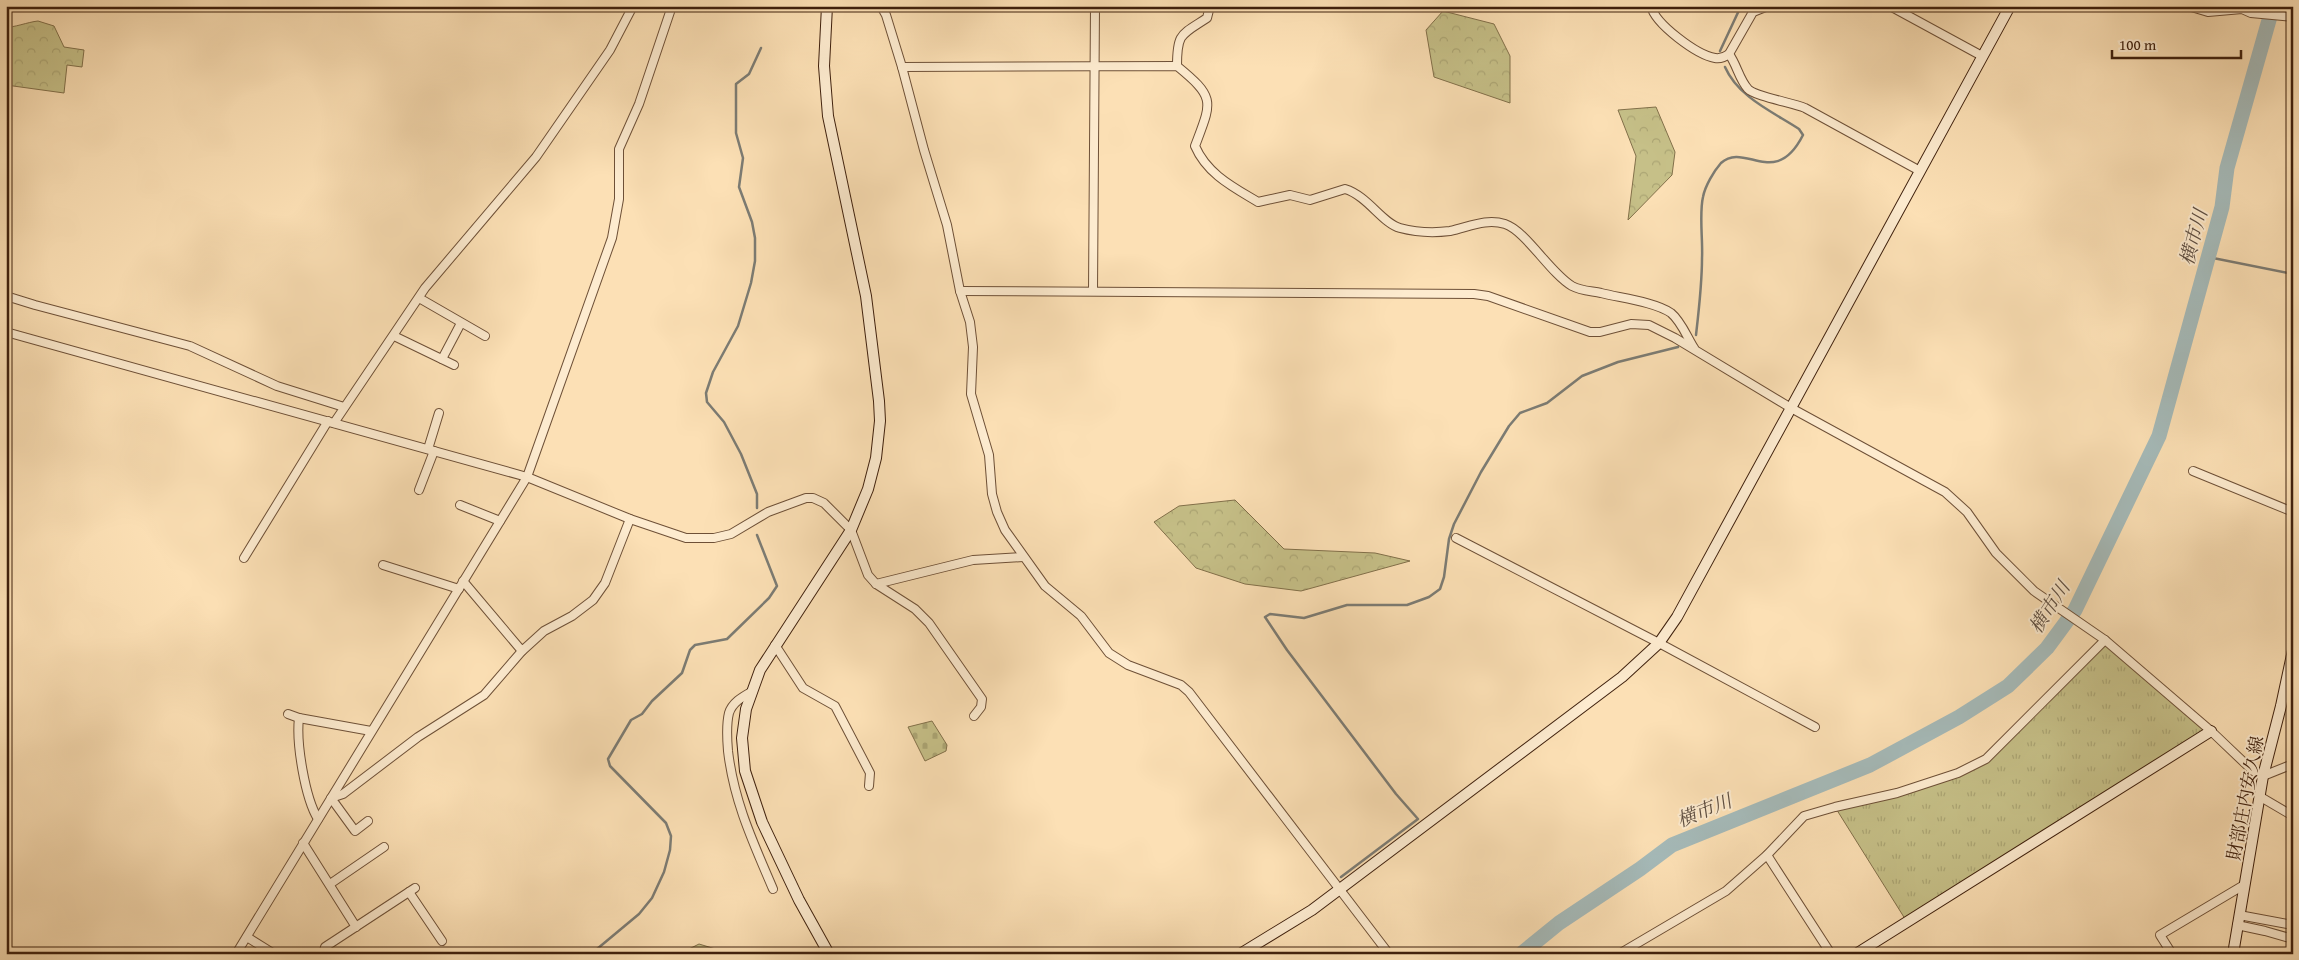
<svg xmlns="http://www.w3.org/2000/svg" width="2299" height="960" font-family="'Gentium Book Plus','Noto Serif JP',serif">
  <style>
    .forest { fill: url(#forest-crowns); stroke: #82704a }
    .cemetery { fill: url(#cemetery-stones); stroke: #82704a }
    .park { fill: url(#park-tufts); stroke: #82704a }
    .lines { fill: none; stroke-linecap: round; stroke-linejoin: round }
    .stream { stroke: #7c7c74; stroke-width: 2.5 }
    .river { stroke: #a5bab9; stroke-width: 15 }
    .street-casing { stroke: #6e5037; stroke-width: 10 }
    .secondary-casing { stroke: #3f200d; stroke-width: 12 }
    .street { stroke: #fdebcf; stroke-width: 8 }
    .secondary { stroke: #fdebcf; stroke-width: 10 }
    .labels { text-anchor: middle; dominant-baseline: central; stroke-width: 4; stroke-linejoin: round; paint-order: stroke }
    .street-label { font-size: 18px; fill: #3f200d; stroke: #fdebcf }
    .water-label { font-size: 19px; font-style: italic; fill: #5e4e41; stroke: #fdebcf }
  </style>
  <defs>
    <pattern id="forest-crowns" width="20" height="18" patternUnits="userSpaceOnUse" patternTransform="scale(1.25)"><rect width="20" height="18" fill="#c6c088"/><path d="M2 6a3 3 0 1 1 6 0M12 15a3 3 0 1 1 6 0" fill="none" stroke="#aba574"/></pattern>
    <pattern id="cemetery-stones" width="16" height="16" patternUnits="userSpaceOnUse" patternTransform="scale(1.25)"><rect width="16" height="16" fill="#c6c088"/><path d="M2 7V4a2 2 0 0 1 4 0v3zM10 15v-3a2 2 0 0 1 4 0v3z" fill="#aba574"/></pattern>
    <pattern id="park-tufts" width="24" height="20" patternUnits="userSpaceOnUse" patternTransform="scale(1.25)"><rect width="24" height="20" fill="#c6c088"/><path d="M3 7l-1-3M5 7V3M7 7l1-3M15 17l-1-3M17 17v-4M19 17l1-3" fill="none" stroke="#aba574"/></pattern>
  </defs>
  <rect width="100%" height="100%" fill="#fce0b5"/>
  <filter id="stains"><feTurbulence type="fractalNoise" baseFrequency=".004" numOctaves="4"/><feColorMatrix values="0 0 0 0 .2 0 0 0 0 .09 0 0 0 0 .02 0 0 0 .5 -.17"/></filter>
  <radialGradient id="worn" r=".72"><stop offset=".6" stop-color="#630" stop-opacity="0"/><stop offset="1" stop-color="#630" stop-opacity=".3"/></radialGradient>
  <g class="forest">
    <path d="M 1443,11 L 1494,24 L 1510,56 L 1510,103 L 1434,77 L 1426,30 Z"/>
    <path d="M 38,21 L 54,26 L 64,47 L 84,50 L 82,67 L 67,65 L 64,93 L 6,85 L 6,27 C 13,28 28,22 38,21 Z"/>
    <path d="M 1656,107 L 1675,152 L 1672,175 L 1628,220 L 1636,156 L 1618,110 Z"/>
    <path d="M 1235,500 L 1284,549 L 1375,553 L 1410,561 L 1301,591 L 1245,584 L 1196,568 L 1154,522 L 1179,506 Z"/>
  </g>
  <path class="cemetery" d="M 932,721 L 947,745 L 946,751 L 925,761 L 908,727 Z"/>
  <g class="park">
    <path d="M 2105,640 L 2211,731 L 1907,922 L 1835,807 L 1897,793 L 1973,767 Z"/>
    <path d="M 699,944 L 732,954 L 679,954 Z"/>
  </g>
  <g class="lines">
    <g class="stream">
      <path d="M 1720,51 L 1741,6"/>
      <path d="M 2208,257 L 2293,274"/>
      <path d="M 1696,335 C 1699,309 1702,284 1702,258 C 1703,240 1699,214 1703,197 C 1705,186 1714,171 1721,163 C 1745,141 1775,190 1803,135 L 1799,129 C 1773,112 1738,97 1725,67"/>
      <path d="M 757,508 L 757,494 L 741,454 L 724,422 L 707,402 L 706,393 L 713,372 L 738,326 L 751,283 L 755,261 L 755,238 L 752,222 L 739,187 L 743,158 L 736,133 L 736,84 L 749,74 L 761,48"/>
      <path d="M 1341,877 L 1418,819 L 1396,794 L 1287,650 L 1265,617 L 1270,614 L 1304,618 L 1347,605 L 1407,605 L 1429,597 L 1440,589 L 1444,577 L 1449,539 L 1454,524 L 1481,472 L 1509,426 L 1520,413 L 1547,403 L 1582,376 L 1618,362 L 1678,347"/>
      <path d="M 591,954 L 639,914 L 652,898 L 664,872 L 670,850 L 671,836 L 666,823 L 610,766 L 608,759 L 631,720 L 642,714 L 652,701 L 682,673 L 690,650 L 695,645 L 727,639 L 769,598 L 777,586 L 757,535"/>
    </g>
    <path class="river" d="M 1521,954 L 1559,923 L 1640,869 L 1672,845 L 1870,765 L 1959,717 L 2008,686 L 2047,648 L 2075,610 L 2159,436 L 2222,207 L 2227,168 L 2273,6"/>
    <g class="street-casing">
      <g id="street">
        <path d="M 881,6 L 886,15 L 902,67 L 924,150 L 947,225 L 960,291 L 970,322 L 973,347 L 971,394 L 989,455 L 992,494 L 997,512 L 1005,530 L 1045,586 L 1081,616 L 1109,653 L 1128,665 L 1181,685 L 1189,692 L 1389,954"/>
        <path d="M 1651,6 C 1655,24 1697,55 1715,58 C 1721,59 1725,57 1729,54 L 1753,12 L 1768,6"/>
        <path d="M 1890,6 L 1982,56"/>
        <path d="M 2188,6 L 2208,12 L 2242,9 L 2251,13 L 2293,17"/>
        <path d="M 1729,54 C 1737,65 1739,79 1748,89 C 1754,96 1793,103 1805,108 L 1920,171"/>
        <path d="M 1177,66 C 1177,33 1181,35 1207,18 L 1210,6"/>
        <path d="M 902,67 L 1177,66 C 1216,98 1212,101 1195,146 C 1207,174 1233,187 1258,202 L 1290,195 L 1310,200 L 1345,189 C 1368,196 1382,223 1400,228 C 1415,232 1434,233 1450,231 C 1469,227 1486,218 1505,224 C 1526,231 1550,273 1572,286 C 1581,291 1592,291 1601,293 C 1621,298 1655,302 1671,313 C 1681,321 1687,337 1694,348"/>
        <path d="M 960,291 L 1474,294 L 1488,296 L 1590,332 L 1600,332 L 1631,324 L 1649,325 L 1675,338 L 1791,408 L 1945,492 L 1967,512 L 1996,553 L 2034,591 L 2105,640 L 2211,731 L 2253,771 L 2263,776 L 2293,764"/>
        <path d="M 1093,291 L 1095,6"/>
        <path d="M 6,296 L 35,305 L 190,346 L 277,386 L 344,407"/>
        <path d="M 419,298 L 485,336"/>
        <path d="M 6,332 L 527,477 L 630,519 L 686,538 L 714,538 L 731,534 L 768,512 L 806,498 L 813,498 L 824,503 L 851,530 L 868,575 L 876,584 L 915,609 L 929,623 L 982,699 L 981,707 L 974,716"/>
        <path d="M 394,336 L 454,365"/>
        <path d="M 442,359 L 461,323"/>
        <path d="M 334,423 L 425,288 L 536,157 L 610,50 L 633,6"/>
        <path d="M 428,449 L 439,413"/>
        <path d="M 2193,471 L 2293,512"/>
        <path d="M 419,490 L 434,451"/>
        <path d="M 460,505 L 500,521"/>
        <path d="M 1456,538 L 1659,643 L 1815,727"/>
        <path d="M 244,558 L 328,421"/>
        <path d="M 383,565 L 459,589"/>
        <path d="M 463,581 L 522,651 L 544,631 L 572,616 L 593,600 L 605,583 L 630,519"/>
        <path d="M 876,584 L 973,560 L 1023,557"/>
        <path d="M 775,645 L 803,688 L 835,706 L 870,773 L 869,786"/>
        <path d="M 751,692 C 742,697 732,703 729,713 C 726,725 727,739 728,751 C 734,802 753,842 773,889"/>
        <path d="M 288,714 L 299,718 L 371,731"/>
        <path d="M 299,718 C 296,743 305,798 318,819"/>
        <path d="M 2259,796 L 2293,816"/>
        <path d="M 368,821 L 355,831 L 331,798 L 343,794 L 418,737 L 484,695 L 522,651"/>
        <path d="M 303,843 L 356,927"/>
        <path d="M 1767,855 L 1831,954"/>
        <path d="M 330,884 L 384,847"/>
        <path d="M 409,892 L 442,941"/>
        <path d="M 2239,915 L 2293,925"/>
        <path d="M 2237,925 L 2265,931 L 2293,939"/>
        <path d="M 247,937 L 274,954"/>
        <path d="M 125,953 L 125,954"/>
        <path d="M 236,954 L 527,477 L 612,238 L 619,199 L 619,149 L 639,104 L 672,6"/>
        <path d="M 323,954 L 325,947 L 415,888"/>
        <path d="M 1619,954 L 1726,891 L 1767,855 L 1804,816 L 1835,807 L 1897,793 L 1958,773 L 1986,759 L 2105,640"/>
        <path d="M 2172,954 L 2160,935 L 2244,885"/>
      </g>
    </g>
    <g class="secondary-casing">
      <g id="secondary">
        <path d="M 827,6 L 824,66 L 828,116 L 866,296 L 879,401 L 880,421 L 876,458 L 868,489 L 851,530 L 760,670 L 746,709 L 742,738 L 745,771 L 762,822 L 799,900 L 829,954"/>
        <path d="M 1240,954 L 1312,910 L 1622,677 L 1659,643 L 1677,617 L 2010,6"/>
        <path d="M 1856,954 L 2211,731"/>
        <path d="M 2233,954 L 2263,776 L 2281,706 L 2293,650"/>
      </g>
    </g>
    <use href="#street" class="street"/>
    <use href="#secondary" class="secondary"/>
  </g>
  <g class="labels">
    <g class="street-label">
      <text transform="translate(2245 798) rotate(-79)">財部庄内安久線</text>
    </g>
    <g class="water-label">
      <text transform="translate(2193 237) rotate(-75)">横市川</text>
      <text transform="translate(2049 607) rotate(-57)">横市川</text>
      <text transform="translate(1704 810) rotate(-22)">横市川</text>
    </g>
  </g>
  <rect width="2299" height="960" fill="none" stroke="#fce0b5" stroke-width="25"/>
  <rect x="8" y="8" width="2284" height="945" fill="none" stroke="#3f200d" stroke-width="2.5"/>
  <rect x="12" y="12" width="2274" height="935" fill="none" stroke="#3f200d"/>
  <path d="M2112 50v8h129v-8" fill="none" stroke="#3f200d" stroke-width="2.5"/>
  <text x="2119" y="50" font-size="15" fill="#3f200d" stroke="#fdebcf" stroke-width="4" paint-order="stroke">100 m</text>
  <rect width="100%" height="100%" filter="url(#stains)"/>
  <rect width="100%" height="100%" fill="url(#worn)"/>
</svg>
